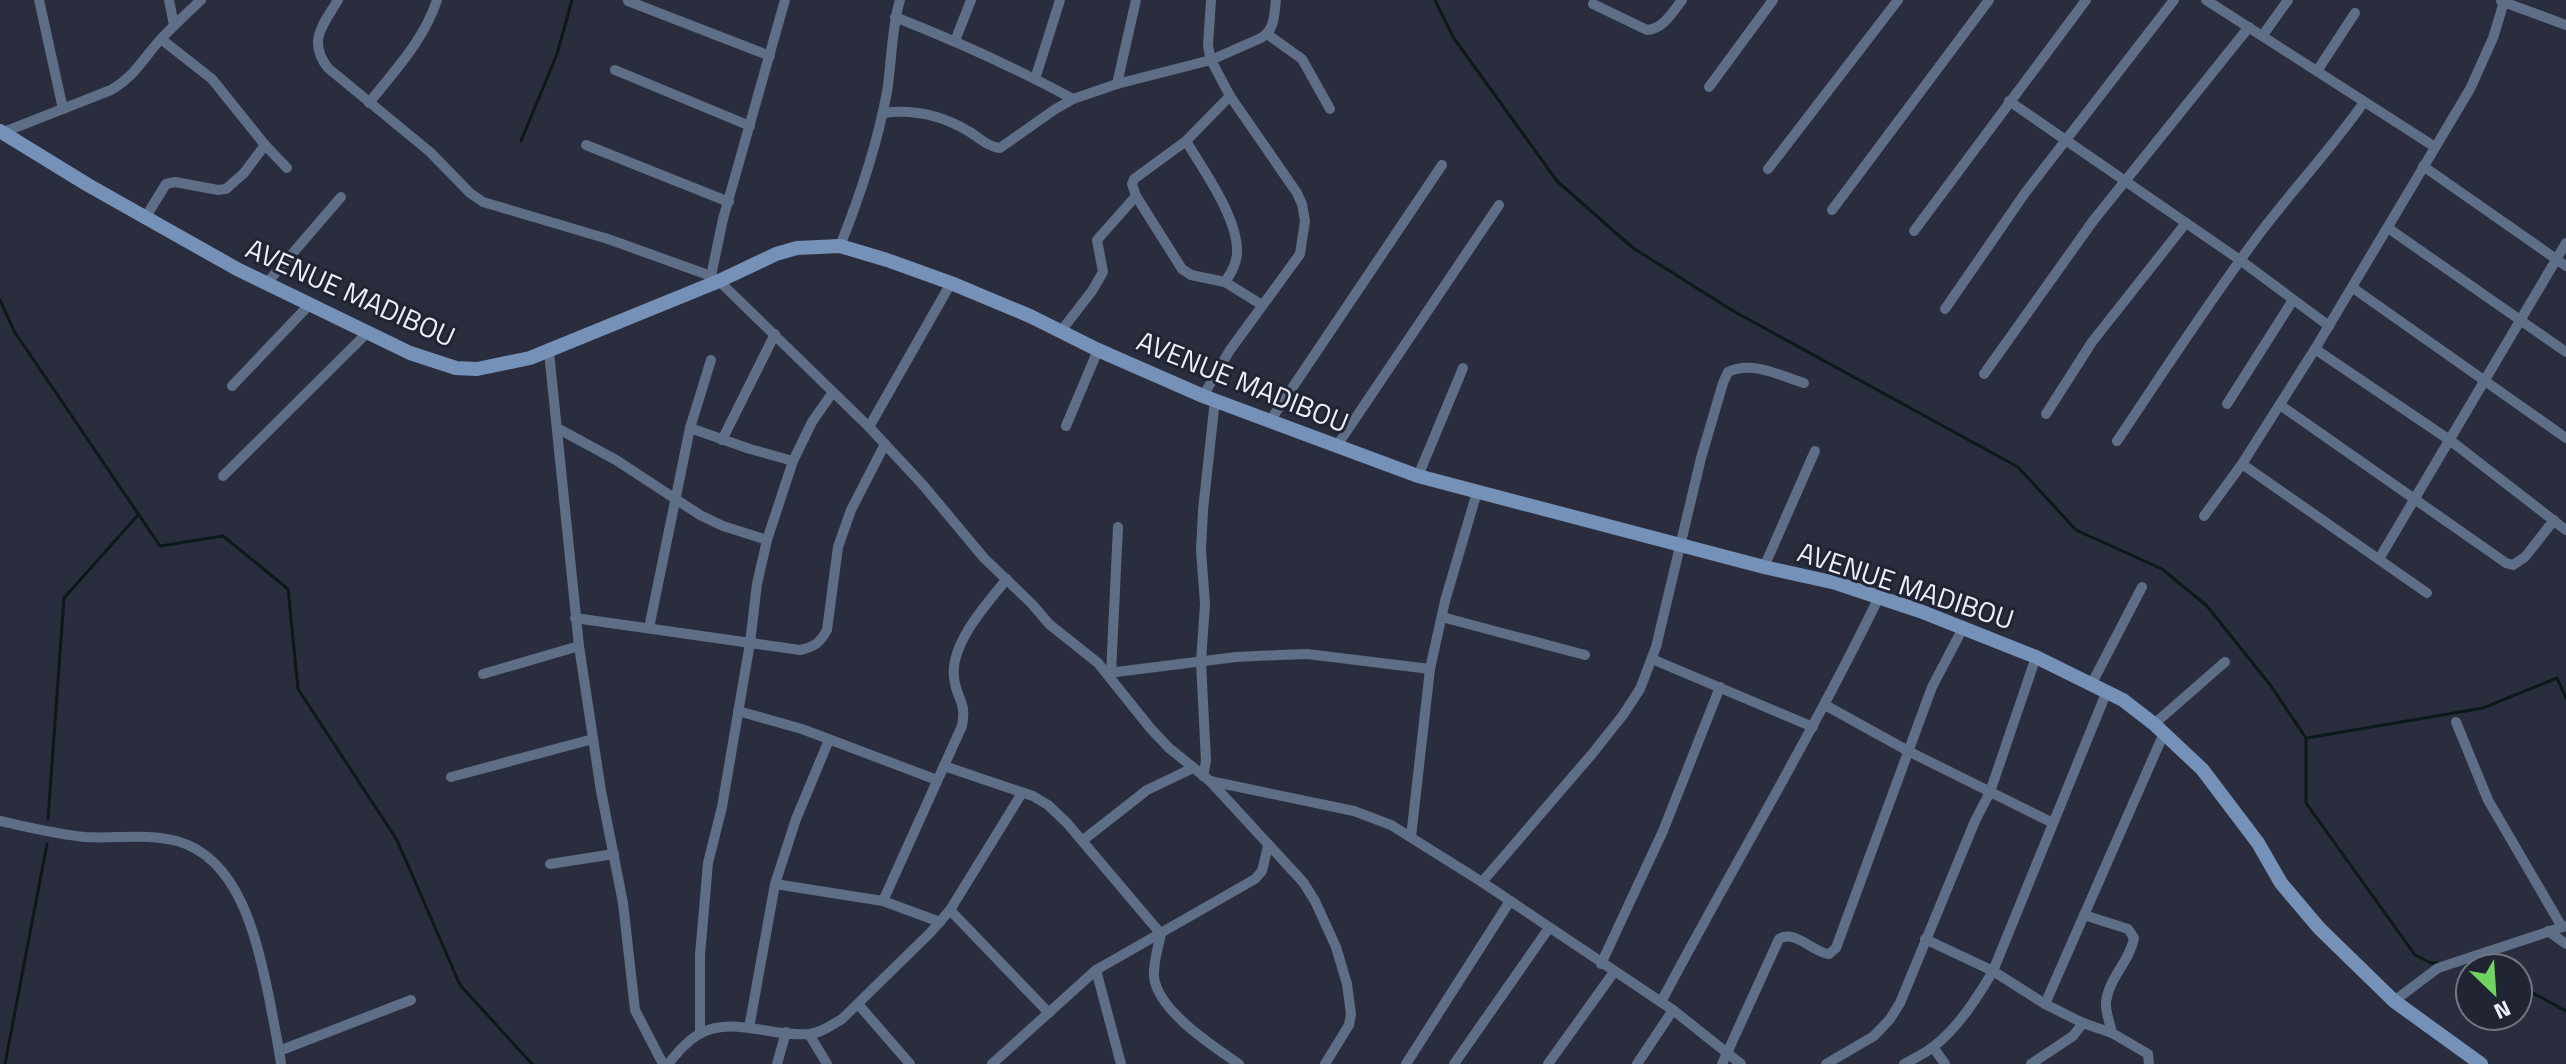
<svg xmlns="http://www.w3.org/2000/svg" width="2566" height="1064" font-family="'Titillium Web',sans-serif">
  <style>
    .lines { fill: none; stroke-linecap: round; stroke-linejoin: round }
    .stream { stroke: #0b1919; stroke-width: 3 }
    .street { stroke: #5d6e86; stroke-width: 10 }
    .secondary { stroke: #7691b7; stroke-width: 14 }
    .labels { text-anchor: middle; dominant-baseline: central; stroke-width: 6; stroke-linejoin: round; paint-order: stroke }
    .street-label { font-size: 28px; fill: #eceff9; stroke: #212432 }
  </style>
  <rect width="100%" height="100%" fill="#2a2d3d"/>
  <g class="lines">
    <g class="stream">
      <path d="M 1435,0 L 1453,37 L 1557,181 L 1633,248 L 1735,312 L 2018,467 L 2076,530 L 2162,569 L 2207,606 L 2271,686 L 2306,738 L 2306,803 L 2415,955 L 2431,963 L 2439,963"/>
      <path d="M 521,141 L 557,54 L 572,0"/>
      <path d="M 0,300 L 14,331 L 160,546 L 223,536 L 288,589 L 298,689 L 397,840 L 460,985 L 532,1064"/>
      <path d="M 2307,738 L 2483,708 L 2557,678 L 2566,698"/>
      <path d="M 48,819 L 64,598 L 138,515"/>
      <path d="M 2462,963 L 2486,968"/>
      <path d="M 2518,985 L 2566,1011"/>
      <path d="M 5,1064 L 47,844"/>
    </g>
    <g class="street">
      <path d="M 39,0 L 63,109"/>
      <path d="M 169,0 L 174,25"/>
      <path d="M 338,0 C 323,25 307,41 328,68 L 430,152 L 470,193 L 483,202 L 608,239 L 711,276 L 719,281 L 869,427 L 923,485 L 984,558 L 1032,604 L 1049,624 L 1098,663 L 1151,729 L 1169,748 L 1210,781 L 1354,811 L 1391,825 L 1482,882 L 1673,1010 L 1741,1064"/>
      <path d="M 2206,0 L 2435,147"/>
      <path d="M 628,1 L 770,56"/>
      <path d="M 2501,1 L 2566,25"/>
      <path d="M 1593,4 L 1647,30 C 1663,29 1672,13 1682,0"/>
      <path d="M 895,17 C 956,41 1016,68 1073,99"/>
      <path d="M 1267,34 L 1302,59 L 1330,109"/>
      <path d="M 2263,35 L 2288,0"/>
      <path d="M 161,39 L 212,79 L 265,145 L 287,168"/>
      <path d="M 955,41 L 971,0"/>
      <path d="M 615,70 L 750,126"/>
      <path d="M 2317,71 L 2355,13"/>
      <path d="M 1035,79 L 1060,0"/>
      <path d="M 1117,84 L 1136,0"/>
      <path d="M 1709,87 L 1773,0"/>
      <path d="M 1230,96 L 1186,141 L 1134,179 L 1132,184 L 1136,196 L 1182,269 L 1191,275 L 1225,282 L 1262,305"/>
      <path d="M 2009,101 L 2240,260 L 2329,326"/>
      <path d="M 369,103 C 395,70 424,40 437,0"/>
      <path d="M 883,113 C 914,109 941,115 968,131 C 979,137 987,147 1000,148 L 1054,110 L 1073,99 L 1117,84 L 1211,60 L 1261,38 C 1275,30 1274,15 1276,0"/>
      <path d="M 4,132 L 111,90 C 136,75 141,61 160,40 C 173,26 187,13 201,0"/>
      <path d="M 1186,141 C 1204,171 1239,219 1237,254 C 1236,265 1231,273 1225,282"/>
      <path d="M 586,145 L 729,202"/>
      <path d="M 2423,166 L 2566,266"/>
      <path d="M 1768,169 L 1898,0"/>
      <path d="M 1832,210 L 1989,0"/>
      <path d="M 145,218 L 166,184 L 175,182 L 218,190 L 226,189 L 244,173 L 265,145"/>
      <path d="M 2388,228 L 2566,352"/>
      <path d="M 1914,231 L 2086,0"/>
      <path d="M 840,246 C 860,196 877,146 887,92 C 892,61 891,30 900,0"/>
      <path d="M 711,276 L 723,219 L 785,0"/>
      <path d="M 267,283 L 341,197"/>
      <path d="M 2353,288 L 2566,438"/>
      <path d="M 1945,309 L 2025,193 L 2174,0"/>
      <path d="M 1061,331 L 1092,291 L 1103,272 L 1097,240 L 1136,196"/>
      <path d="M 2315,349 L 2451,441 L 2566,530"/>
      <path d="M 549,352 L 579,646 L 601,791 L 623,903 L 635,1010 L 663,1064"/>
      <path d="M 1984,374 L 2093,221 L 2249,27"/>
      <path d="M 232,386 L 310,304"/>
      <path d="M 1203,396 L 1230,350 L 1300,254 L 1305,221 L 1302,204 L 1297,193 L 1230,96 L 1211,60 L 1208,46 L 1211,0"/>
      <path d="M 2227,404 L 2293,300"/>
      <path d="M 2280,405 L 2506,563 L 2513,565 L 2525,557 L 2554,520"/>
      <path d="M 2046,414 L 2092,342 L 2186,223"/>
      <path d="M 1270,421 L 1442,165"/>
      <path d="M 1066,426 L 1098,350"/>
      <path d="M 869,427 L 951,283"/>
      <path d="M 557,428 L 616,460 L 700,515 L 723,526 L 767,540"/>
      <path d="M 690,428 L 750,449 L 793,461"/>
      <path d="M 722,440 L 775,334"/>
      <path d="M 2117,441 C 2164,371 2210,300 2260,233 C 2294,188 2332,148 2364,102"/>
      <path d="M 1336,447 L 1499,205"/>
      <path d="M 2242,464 L 2427,593"/>
      <path d="M 223,476 L 368,332"/>
      <path d="M 1418,476 L 1463,368"/>
      <path d="M 2204,516 L 2242,464 L 2315,349 L 2470,89 L 2493,38 L 2504,2"/>
      <path d="M 2379,559 L 2566,243"/>
      <path d="M 1764,567 L 1815,451"/>
      <path d="M 1442,617 L 1585,655"/>
      <path d="M 575,618 L 800,650 C 814,647 820,643 827,630 L 838,547 L 851,510 L 885,444"/>
      <path d="M 649,628 L 690,428 L 711,360"/>
      <path d="M 1652,659 L 1813,727"/>
      <path d="M 1108,673 L 1236,657 L 1279,655 L 1307,654 L 1430,669"/>
      <path d="M 1111,673 L 1118,527"/>
      <path d="M 483,674 L 579,646"/>
      <path d="M 2092,683 L 2142,587"/>
      <path d="M 1825,705 L 1910,752 L 2053,823"/>
      <path d="M 738,711 L 802,729 L 937,780"/>
      <path d="M 2456,722 L 2488,800 L 2562,927"/>
      <path d="M 2154,724 L 2225,662"/>
      <path d="M 944,766 L 1033,796 L 1048,805 L 1067,823 L 1161,934 C 1158,948 1153,962 1154,977 C 1158,1011 1213,1046 1239,1064"/>
      <path d="M 1203,776 L 1206,761 L 1201,662 L 1205,604 L 1201,550 L 1203,510 L 1215,400"/>
      <path d="M 451,777 L 593,739"/>
      <path d="M 1210,781 L 1303,882 L 1315,901 L 1336,947 L 1347,984 L 1351,1014 L 1349,1025 L 1325,1064"/>
      <path d="M 0,821 C 28,827 56,834 85,837 C 116,839 146,833 177,841 C 241,859 257,942 269,997 C 273,1019 278,1042 281,1064"/>
      <path d="M 1411,837 L 1430,669 L 1445,601 L 1477,492"/>
      <path d="M 1082,841 L 1147,790 L 1193,768"/>
      <path d="M 550,864 L 614,854"/>
      <path d="M 1482,882 L 1592,754 L 1623,715 L 1640,689 L 1656,647 L 1701,458 L 1723,383 L 1728,372 C 1751,360 1781,376 1804,383"/>
      <path d="M 775,884 L 883,901 L 940,922"/>
      <path d="M 883,901 L 962,726 C 967,701 956,699 954,677 C 950,644 987,603 1007,579"/>
      <path d="M 950,910 L 1049,1013"/>
      <path d="M 2084,915 L 2128,929 L 2134,938 C 2130,961 2109,977 2106,1002 C 2105,1011 2110,1023 2112,1033"/>
      <path d="M 2548,931 L 2566,944"/>
      <path d="M 1925,939 L 1993,971 L 2045,1004 L 2083,1023 L 2112,1033 L 2148,1054 L 2149,1064"/>
      <path d="M 1601,964 L 1663,831 L 1720,687"/>
      <path d="M 1096,970 L 1121,1064"/>
      <path d="M 2394,1001 L 2438,968 L 2566,926"/>
      <path d="M 1661,1002 C 1733,866 1812,735 1879,597"/>
      <path d="M 858,1004 L 910,1064"/>
      <path d="M 2045,1004 L 2164,733"/>
      <path d="M 749,1028 L 775,884 L 796,819 L 829,740"/>
      <path d="M 700,1034 L 700,955 L 708,863 L 722,807 L 750,643 L 757,584 L 767,540 L 793,461 L 812,422 L 833,392"/>
      <path d="M 809,1034 L 827,1064"/>
      <path d="M 1933,1047 L 1945,1064"/>
      <path d="M 279,1051 L 411,1000"/>
      <path d="M 668,1064 C 677,1053 686,1042 699,1034 C 732,1015 774,1038 809,1034 C 821,1033 832,1025 842,1019 L 930,933 L 950,910 L 1022,793"/>
      <path d="M 777,1064 L 786,1032"/>
      <path d="M 992,1064 L 1096,970 L 1255,879 L 1262,871 L 1268,846"/>
      <path d="M 1406,1064 L 1510,901"/>
      <path d="M 1454,1064 L 1549,928"/>
      <path d="M 1548,1064 L 1614,972"/>
      <path d="M 1637,1064 L 1673,1010"/>
      <path d="M 1722,1064 L 1779,939 C 1795,929 1812,952 1829,954 L 1836,948 L 1932,687 L 1963,628"/>
      <path d="M 1826,1064 L 1874,1036 L 1890,1019 L 1900,1003 L 1975,821 L 1990,792 L 2036,657"/>
      <path d="M 1904,1064 C 1913,1059 1924,1054 1933,1047 C 1958,1028 1977,998 1993,971 L 2107,691"/>
      <path d="M 2031,1064 L 2073,1036 L 2083,1023"/>
    </g>
    <path class="secondary" d="M 0,131 L 88,185 L 237,269 L 410,353 L 456,368 L 477,369 L 530,358 L 719,281 L 776,254 L 797,248 L 840,246 L 887,260 L 951,283 L 1030,316 L 1098,350 L 1203,396 L 1418,476 L 1764,567 L 1836,583 L 1920,611 L 2036,657 L 2123,700 L 2154,724 L 2202,769 L 2258,843 L 2281,883 L 2319,928 L 2394,1001 L 2481,1064"/>
  </g>
  <g class="labels">
    <g class="street-label">
      <text transform="translate(351 292) rotate(24)">AVENUE MADIBOU</text>
      <text transform="translate(1243 381) rotate(22)">AVENUE MADIBOU</text>
      <text transform="translate(1906 585) rotate(18)">AVENUE MADIBOU</text>
    </g>
  </g>
  <g transform="translate(2494 992) rotate(155)"><circle r="38" fill="#212432" stroke="#727582" stroke-width="2"/>
  <path d="M0-6L14 30L0 20L-14 30Z" fill="#70d35f"/>
  <text y="-12" font-size="22" font-weight="bold" text-anchor="middle" fill="#eceff9">N</text>
  </g>
</svg>
